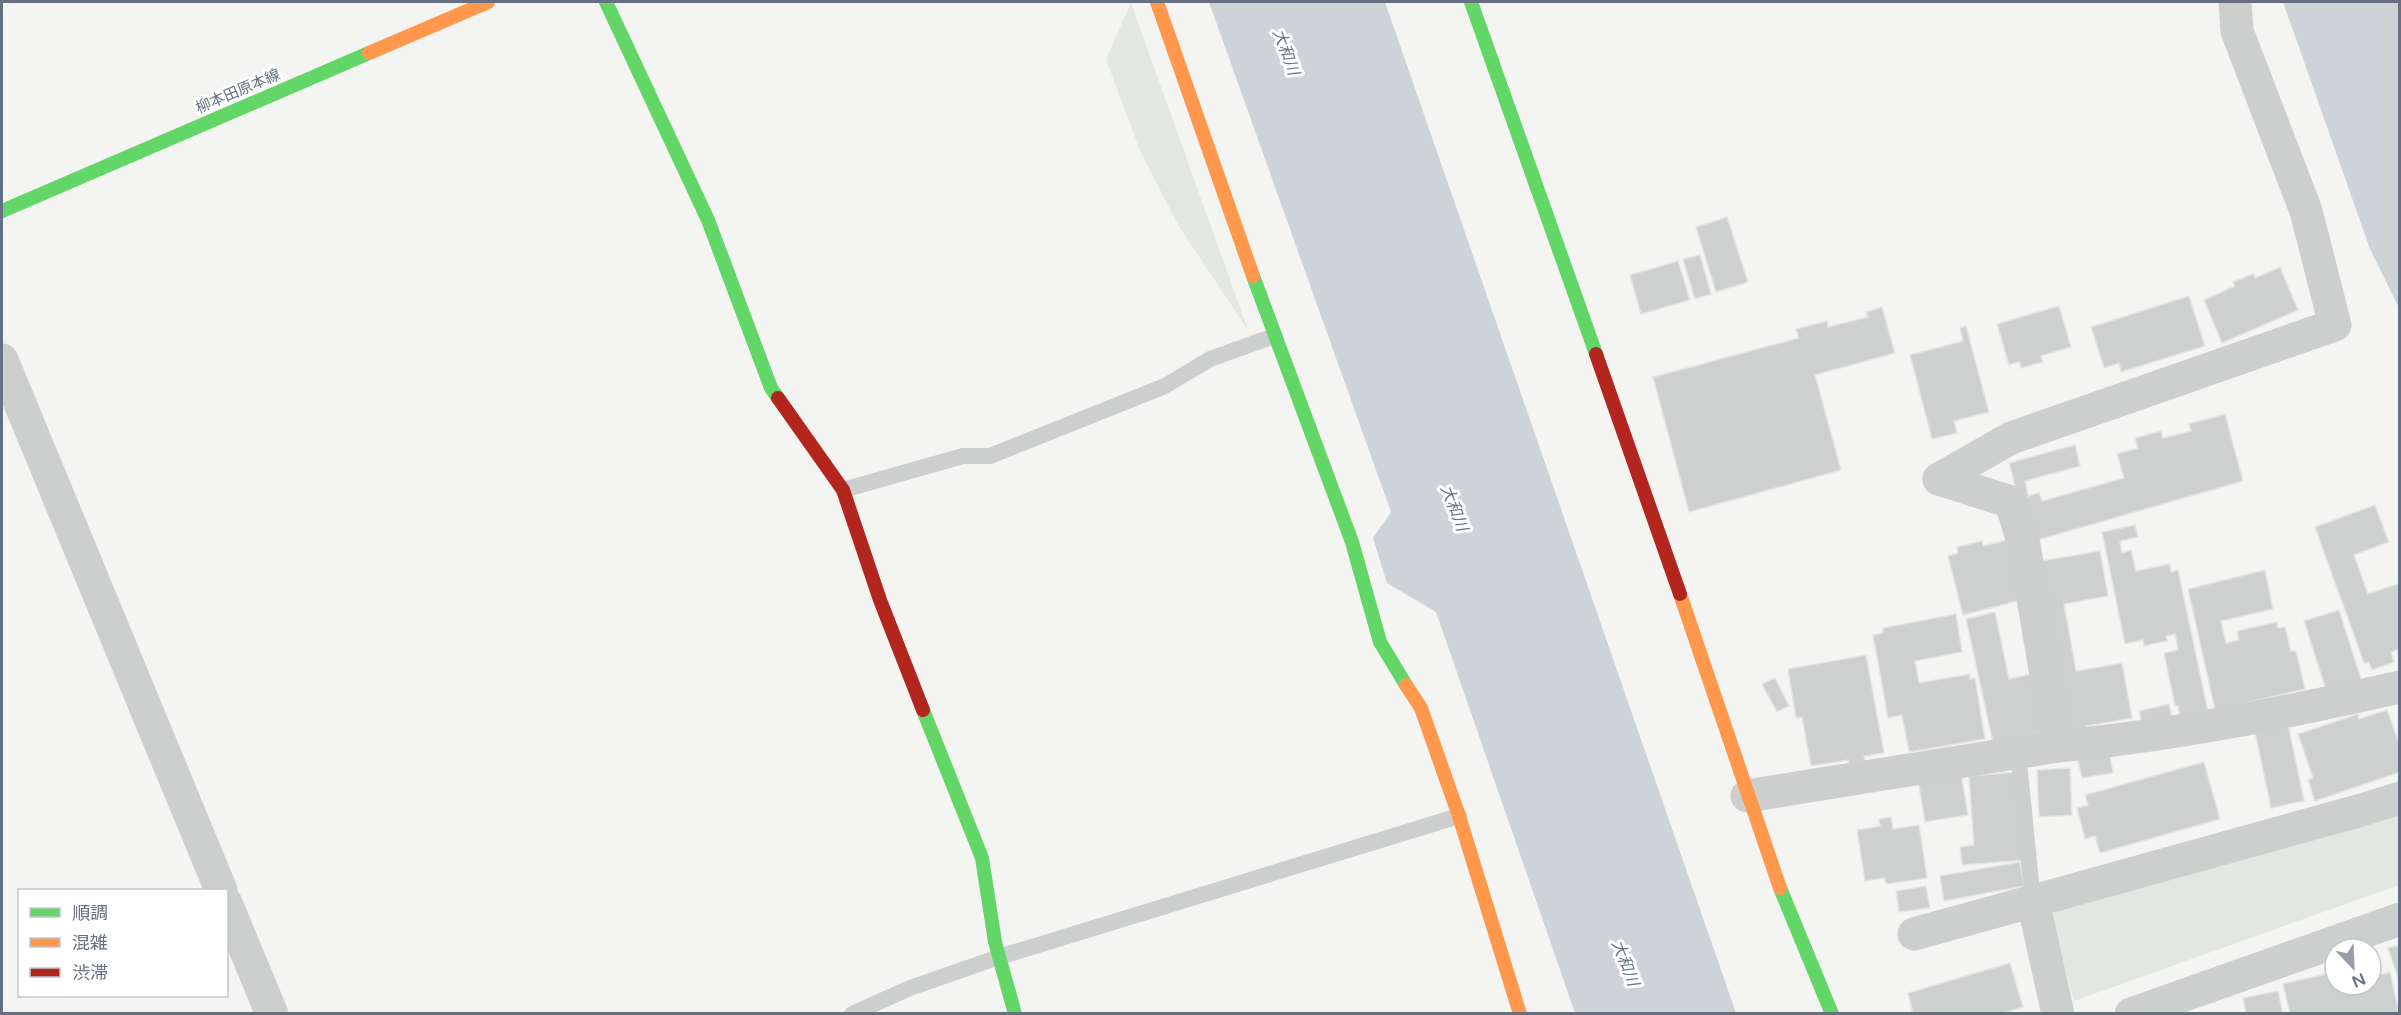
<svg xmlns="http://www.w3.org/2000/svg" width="2401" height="1015" font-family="'Varela Round','Noto Sans JP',sans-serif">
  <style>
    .green { fill: #e3e7e1 }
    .water { fill: #ced3d7 }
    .building { fill: #cecfcf; stroke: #e4e4e3; stroke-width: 1.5 }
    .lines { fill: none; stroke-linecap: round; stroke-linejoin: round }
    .lane { stroke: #cdcece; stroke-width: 16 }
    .street { stroke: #cdcece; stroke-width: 33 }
    .fast { stroke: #63d668; stroke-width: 14 }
    .slow { stroke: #ff974d; stroke-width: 14 }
    .jam { stroke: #b3261e; stroke-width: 14 }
    .labels { text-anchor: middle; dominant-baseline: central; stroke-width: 6; stroke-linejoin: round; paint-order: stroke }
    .street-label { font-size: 15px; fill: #667081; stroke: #fff }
    .water-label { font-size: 16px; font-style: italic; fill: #677785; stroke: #fff }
  </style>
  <rect width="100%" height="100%" fill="#f4f4f3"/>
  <g class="green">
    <path d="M 1131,3 L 1248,330 L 1180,228 L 1141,153 L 1106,59 Z"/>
    <path d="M 2399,801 L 2399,885 L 2074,1001 L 2047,908 Z"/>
  </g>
  <g class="water">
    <path d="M 1209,2 L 1385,2 L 1736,1013 L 1575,1013 L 1436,612 L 1387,583 L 1373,538 L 1391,512 Z"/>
    <path d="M 2283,2 L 2399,2 L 2399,308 L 2370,249 Z"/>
  </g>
  <g class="building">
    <path d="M 1727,217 L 1748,282 L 1716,292 L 1696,227 Z"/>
    <path d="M 1700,255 L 1711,294 L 1695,299 L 1683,259 Z"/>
    <path d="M 1678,261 L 1690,300 L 1641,314 L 1630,275 Z"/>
    <path d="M 2280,267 L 2298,310 L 2222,343 L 2204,300 L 2235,286 L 2233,282 L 2253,274 L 2255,278 Z"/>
    <path d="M 2189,296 L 2205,346 L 2121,372 L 2119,363 L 2104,368 L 2091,327 Z"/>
    <path d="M 2059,306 L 2071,347 L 2041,356 L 2043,362 L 2021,368 L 2019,362 L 2009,365 L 1997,324 Z"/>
    <path d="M 1882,307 L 1895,353 L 1815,375 L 1841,470 L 1689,512 L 1653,377 L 1799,338 L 1796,329 L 1827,321 L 1828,327 L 1868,317 L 1866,312 Z"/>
    <path d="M 1966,326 L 1989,412 L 1954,421 L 1957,433 L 1932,439 L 1910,355 L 1963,341 L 1960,328 Z"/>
    <path d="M 2225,414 L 2243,481 L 2030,542 L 2009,463 L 2075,445 L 2080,466 L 2025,481 L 2028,496 L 2039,493 L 2042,501 L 2124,478 L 2117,454 L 2138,448 L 2135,438 L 2161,431 L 2163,438 L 2191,431 L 2189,424 Z"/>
    <path d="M 2375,505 L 2389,542 L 2354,555 L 2368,594 L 2400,583 L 2400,649 L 2391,652 L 2394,662 L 2372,670 L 2369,662 L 2364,663 L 2315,527 Z"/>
    <path d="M 2135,525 L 2138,537 L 2120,541 L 2122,553 L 2131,550 L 2136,571 L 2170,564 L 2171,572 L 2178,570 L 2209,716 L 2181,722 L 2178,706 L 2175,706 L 2164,653 L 2178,650 L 2175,634 L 2166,636 L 2167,641 L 2144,646 L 2143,640 L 2125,644 L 2102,532 Z"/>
    <path d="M 2010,539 L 2025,599 L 1963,615 L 1948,556 L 1958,553 L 1957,547 L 1982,541 L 1983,546 Z"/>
    <path d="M 2100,551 L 2108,596 L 2064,604 L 2076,671 L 2122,663 L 2132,718 L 2086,726 L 2088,737 L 2065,741 L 2034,562 Z"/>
    <path d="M 2265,570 L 2273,609 L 2221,621 L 2226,643 L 2239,640 L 2237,631 L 2277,622 L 2278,628 L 2285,627 L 2291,651 L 2296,651 L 2305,689 L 2215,710 L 2188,589 Z"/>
    <path d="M 2339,610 L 2363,685 L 2328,696 L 2304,621 Z"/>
    <path d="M 1995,612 L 2009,679 L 2038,672 L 2051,730 L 1993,743 L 1966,619 Z"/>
    <path d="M 1956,614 L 1962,652 L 1915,661 L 1919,683 L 1970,674 L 1970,679 L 1975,678 L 1985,739 L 1909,752 L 1902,715 L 1888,718 L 1873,635 L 1883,633 L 1883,628 Z"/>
    <path d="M 1866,655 L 1884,753 L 1864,756 L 1865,761 L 1849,764 L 1848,760 L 1811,766 L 1802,717 L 1796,718 L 1788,669 Z"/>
    <path d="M 1775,678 L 1789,706 L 1777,712 L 1762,684 Z"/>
    <path d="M 2169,704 L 2173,722 L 2143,729 L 2139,711 Z"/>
    <path d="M 2387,710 L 2400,746 L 2400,772 L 2315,801 L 2308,780 L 2313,778 L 2298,734 L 2358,714 L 2359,719 Z"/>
    <path d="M 2288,724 L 2304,801 L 2271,808 L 2255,732 Z"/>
    <path d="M 2110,755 L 2113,773 L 2082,778 L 2078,760 Z"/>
    <path d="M 2204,762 L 2220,819 L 2100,853 L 2095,836 L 2085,839 L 2077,808 L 2088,805 L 2085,795 Z"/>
    <path d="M 2070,768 L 2072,815 L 2039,817 L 2037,770 Z"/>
    <path d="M 2018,772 L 2025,860 L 1962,865 L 1960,847 L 1974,845 L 1969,776 Z"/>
    <path d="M 1961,773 L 1968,815 L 1925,822 L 1918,780 Z"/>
    <path d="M 1891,817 L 1893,829 L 1919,825 L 1927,878 L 1886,884 L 1884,878 L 1865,881 L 1857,830 L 1880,826 L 1879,819 Z"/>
    <path d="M 2020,862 L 2024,886 L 1944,901 L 1940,876 Z"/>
    <path d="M 1926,886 L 1930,908 L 1899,912 L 1896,891 Z"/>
    <path d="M 2400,945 L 2400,984 L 2388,948 Z"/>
    <path d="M 2010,963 L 2023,1007 L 2001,1014 L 1913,1014 L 1908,993 Z"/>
    <path d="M 2335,972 L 2335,985 L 2371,985 L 2371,977 L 2390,972 L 2399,1014 L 2290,1014 L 2283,984 Z"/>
    <path d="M 2278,991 L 2283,1014 L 2246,1014 L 2243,998 Z"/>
  </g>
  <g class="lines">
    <g class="lane">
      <path d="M 843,490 L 963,456 L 990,456 L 1165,386 L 1210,359 L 1274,336"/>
      <path d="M 2018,752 L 2033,901"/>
      <path d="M 852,1014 L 910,988 L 999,957 L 1459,816"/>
    </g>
    <g class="street">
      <path d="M 2,360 L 221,890"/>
      <path d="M 1939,479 L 2011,438 L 2335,325 L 2306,211 L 2237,31 L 2235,2"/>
      <path d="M 1939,479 L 2011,502 L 2024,545 L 2058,746"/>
      <path d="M 1747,796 L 2058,746 C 2173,736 2287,712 2400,687"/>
      <path d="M 2033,901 L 2058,1014"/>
      <path d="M 226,903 L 272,1014"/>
      <path d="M 1914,934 L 2358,811 L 2400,798"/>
      <path d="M 2131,1014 L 2400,919"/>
    </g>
    <g class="fast">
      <path d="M 606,2 L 708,220 L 771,388 L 778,398"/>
      <path d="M 1471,2 L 1596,354"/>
      <path d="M 2,211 L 369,53"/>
      <path d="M 1253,276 L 1352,542 L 1380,642 L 1406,685"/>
      <path d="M 923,710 L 982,858 L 995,942 L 1015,1014"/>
      <path d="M 1780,888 L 1832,1014"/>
    </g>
    <g class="slow">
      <path d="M 1157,2 L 1253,276"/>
      <path d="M 369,53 L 488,2"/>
      <path d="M 1680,594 L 1780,888"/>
      <path d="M 1406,685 L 1421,708 L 1459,816 L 1520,1014"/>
    </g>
    <g class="jam">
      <path d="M 1596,354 L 1680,594"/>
      <path d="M 778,398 L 843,490 L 880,600 L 923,710"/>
    </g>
  </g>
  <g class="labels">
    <g class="street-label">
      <text transform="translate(238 91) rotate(-23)">柳本田原本線</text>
    </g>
    <g class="water-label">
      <text transform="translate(1286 52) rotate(70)">大和川</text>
      <text transform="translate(1454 508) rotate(69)">大和川</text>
      <text transform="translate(1625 963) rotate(69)">大和川</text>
    </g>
  </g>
  <rect width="2401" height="1015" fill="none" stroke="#667081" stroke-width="6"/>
  <rect x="18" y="889" width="210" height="108" fill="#ffffff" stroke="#c2c6cd" stroke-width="1.5"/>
  <rect x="30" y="908" width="30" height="9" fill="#63d668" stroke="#c2c6cd" stroke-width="1.5"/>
  <text x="72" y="919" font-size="18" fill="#667081">順調</text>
  <rect x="30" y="938" width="30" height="9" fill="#ff974d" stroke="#c2c6cd" stroke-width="1.5"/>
  <text x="72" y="949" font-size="18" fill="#667081">混雑</text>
  <rect x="30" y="968" width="30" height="9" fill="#b3261e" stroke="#c2c6cd" stroke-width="1.5"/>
  <text x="72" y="979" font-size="18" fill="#667081">渋滞</text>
  <g transform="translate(2353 967) rotate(157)"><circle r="28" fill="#ffffff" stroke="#c2c6cd" stroke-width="1.5"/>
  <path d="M0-4.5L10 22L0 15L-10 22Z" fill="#989ea9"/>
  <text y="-9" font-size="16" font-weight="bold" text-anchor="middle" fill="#667081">N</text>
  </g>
</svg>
